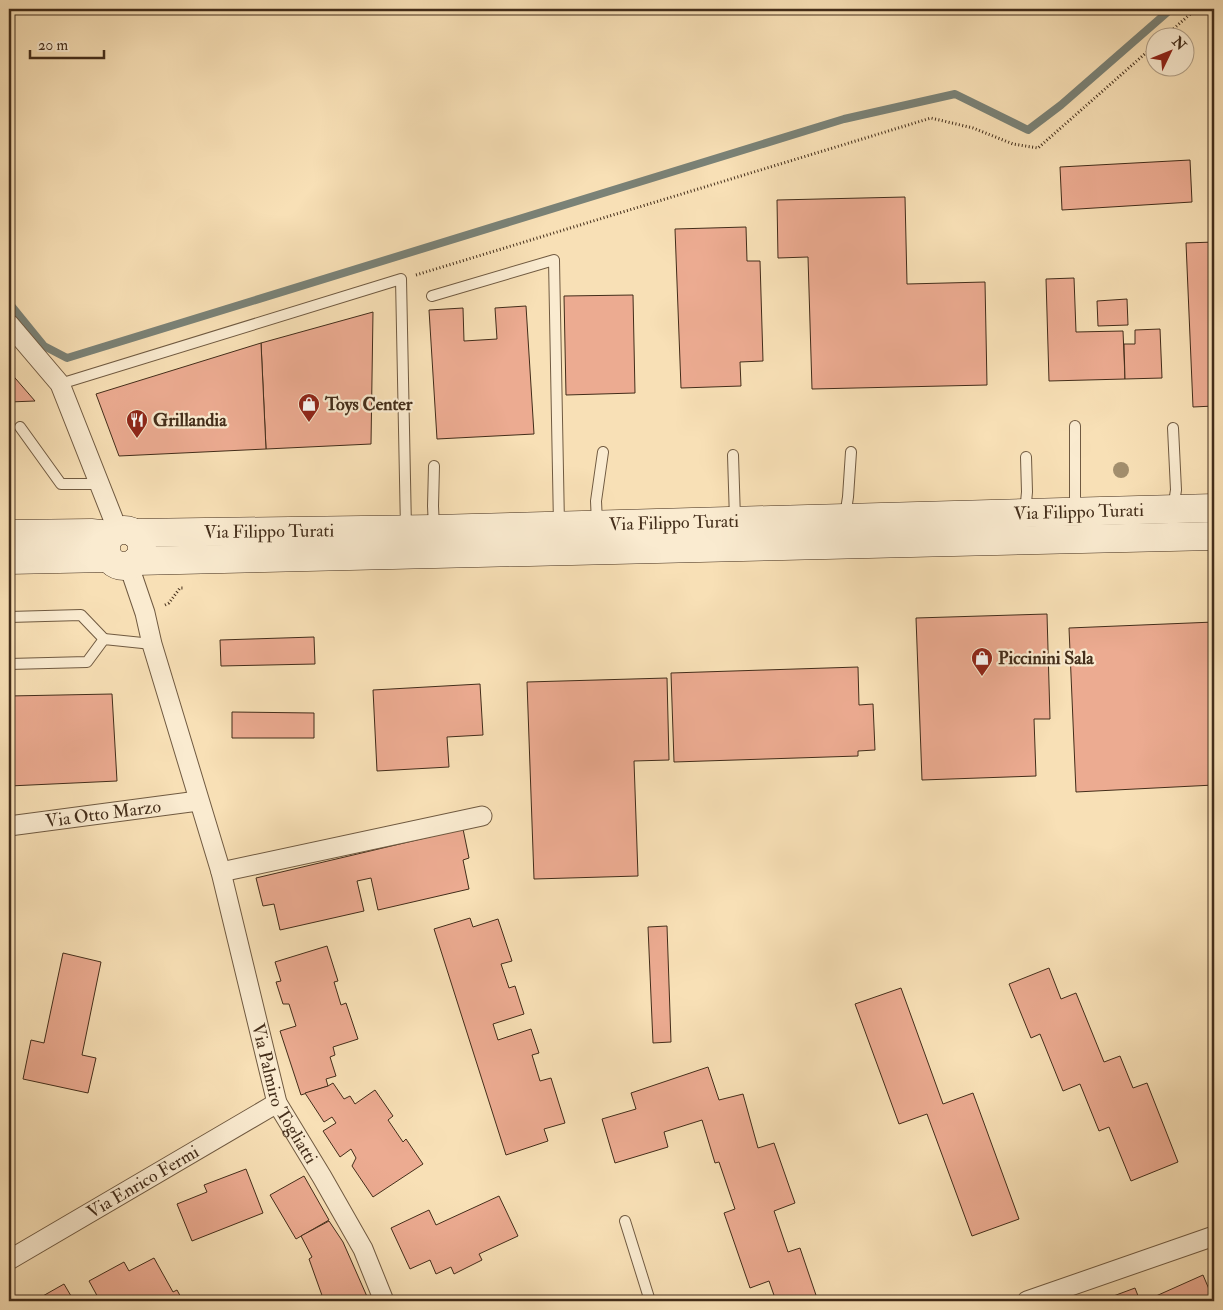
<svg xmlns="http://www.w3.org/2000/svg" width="1223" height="1310" font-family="'IM FELL Double Pica',serif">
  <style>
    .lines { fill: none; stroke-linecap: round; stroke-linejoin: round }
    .stream { stroke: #7a8277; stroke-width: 8 }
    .building { fill: #ecab91; stroke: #432d1a }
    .service-casing { stroke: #705a41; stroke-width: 12 }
    .minor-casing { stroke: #705a41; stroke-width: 21 }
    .secondary-casing { stroke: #432d1a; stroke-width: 29 }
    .path { stroke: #432d1a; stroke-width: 3; stroke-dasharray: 1 2.5; stroke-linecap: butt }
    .service { stroke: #faebd0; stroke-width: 10 }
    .minor { stroke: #faebd0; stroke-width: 19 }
    .secondary { stroke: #faebd0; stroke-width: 28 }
    .tree { fill: #a28e6d }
    .labels { text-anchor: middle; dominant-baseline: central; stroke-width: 4.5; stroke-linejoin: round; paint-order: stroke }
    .poi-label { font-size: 18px; font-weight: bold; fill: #432d1a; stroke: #faebd0; text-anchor: start }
    .street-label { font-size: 18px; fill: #432d1a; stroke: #faebd0 }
  </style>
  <rect width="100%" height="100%" fill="#f8e0b6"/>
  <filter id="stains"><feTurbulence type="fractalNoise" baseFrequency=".004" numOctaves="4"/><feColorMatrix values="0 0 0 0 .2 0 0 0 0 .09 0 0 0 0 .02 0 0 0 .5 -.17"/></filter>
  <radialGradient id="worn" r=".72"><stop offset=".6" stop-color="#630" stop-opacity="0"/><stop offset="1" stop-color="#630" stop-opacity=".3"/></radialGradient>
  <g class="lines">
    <path class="stream" d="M 9,303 L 44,346 L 67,358 L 844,119 L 955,94 L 1028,130 L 1061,105 L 1171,9"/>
  </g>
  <g class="building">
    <path d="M 1190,160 L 1192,202 L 1062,210 L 1060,167 Z"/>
    <path d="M 905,197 L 907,284 L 985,282 L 987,385 L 812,389 L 808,257 L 778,258 L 777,200 Z"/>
    <path d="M 746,227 L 747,261 L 760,261 L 763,361 L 740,362 L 741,386 L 681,388 L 675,229 Z"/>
    <path d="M 1214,242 L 1214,406 L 1193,407 L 1186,243 Z"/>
    <path d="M 1074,278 L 1076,332 L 1123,331 L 1125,379 L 1049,381 L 1046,279 Z"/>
    <path d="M 633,295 L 635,393 L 566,395 L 564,296 Z"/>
    <path d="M 1127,299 L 1128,325 L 1098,326 L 1097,301 Z"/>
    <path d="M 526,306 L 534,434 L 437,439 L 429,310 L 463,308 L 464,341 L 497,339 L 495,308 Z"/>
    <path d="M 373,312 L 371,444 L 266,449 L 261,343 Z"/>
    <path d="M 1160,329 L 1162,378 L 1125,379 L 1124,344 L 1135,344 L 1135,330 Z"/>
    <path d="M 261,343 L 266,449 L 119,456 L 96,394 Z"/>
    <path d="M 9,371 L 35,401 L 9,402 Z"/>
    <path d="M 1047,614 L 1050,719 L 1034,719 L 1036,776 L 922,780 L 916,618 Z"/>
    <path d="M 1214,622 L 1214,785 L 1076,792 L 1069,628 Z"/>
    <path d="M 314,637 L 315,664 L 221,666 L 220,640 Z"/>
    <path d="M 858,667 L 859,705 L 873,704 L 875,750 L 858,751 L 858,756 L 674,762 L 671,673 Z"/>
    <path d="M 667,678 L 669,760 L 634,761 L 638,876 L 534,879 L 527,682 Z"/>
    <path d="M 480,684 L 483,735 L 447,737 L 449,767 L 377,771 L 373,690 Z"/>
    <path d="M 112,694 L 117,781 L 9,786 L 9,696 Z"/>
    <path d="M 232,712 L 314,713 L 314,738 L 232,738 Z"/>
    <path d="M 463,829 L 469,858 L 463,860 L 469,889 L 378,910 L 371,878 L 357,881 L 364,911 L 280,930 L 274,904 L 263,906 L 256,878 Z"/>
    <path d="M 470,918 L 473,927 L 498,919 L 512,961 L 501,964 L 509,988 L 515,986 L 524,1014 L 493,1024 L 498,1040 L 531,1029 L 539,1053 L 532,1055 L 540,1081 L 551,1078 L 565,1123 L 544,1129 L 548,1141 L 506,1155 L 434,929 Z"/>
    <path d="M 667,926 L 671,1042 L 653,1043 L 648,927 Z"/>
    <path d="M 327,946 L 338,981 L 334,982 L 341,1005 L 346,1003 L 358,1039 L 333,1047 L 335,1055 L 330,1057 L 336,1076 L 326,1079 L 328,1086 L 301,1095 L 280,1031 L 296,1026 L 289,1004 L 283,1004 L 276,982 L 281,981 L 275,962 Z"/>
    <path d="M 63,953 L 101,962 L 82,1055 L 96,1058 L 88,1093 L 23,1079 L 31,1040 L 44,1043 Z"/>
    <path d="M 1049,968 L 1061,999 L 1076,993 L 1104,1062 L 1120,1056 L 1133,1088 L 1147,1083 L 1178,1162 L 1131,1181 L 1109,1127 L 1099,1131 L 1080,1084 L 1063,1091 L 1040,1034 L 1031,1038 L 1009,984 Z"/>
    <path d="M 901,988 L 943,1104 L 973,1093 L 1019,1219 L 972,1236 L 927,1114 L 899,1124 L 855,1004 Z"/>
    <path d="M 708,1067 L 719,1100 L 743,1094 L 758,1148 L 774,1143 L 795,1203 L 774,1211 L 788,1252 L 800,1248 L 818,1301 L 776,1301 L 769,1281 L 750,1288 L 724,1213 L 735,1209 L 719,1162 L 715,1163 L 702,1120 L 664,1132 L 668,1147 L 615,1163 L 602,1119 L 636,1109 L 631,1093 Z"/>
    <path d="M 333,1083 L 344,1099 L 350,1096 L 355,1104 L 375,1090 L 393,1116 L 388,1120 L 403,1142 L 406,1139 L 423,1164 L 373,1197 L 352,1166 L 356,1158 L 351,1149 L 340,1157 L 323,1131 L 336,1123 L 332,1117 L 324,1122 L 305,1093 L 328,1086 Z"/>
    <path d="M 246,1169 L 263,1213 L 192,1241 L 177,1204 L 207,1192 L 204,1185 Z"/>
    <path d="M 304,1176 L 329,1220 L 296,1239 L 270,1195 Z"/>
    <path d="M 499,1196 L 518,1236 L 479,1254 L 482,1260 L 454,1274 L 451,1267 L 436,1274 L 430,1260 L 410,1269 L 391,1228 L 429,1210 L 436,1225 Z"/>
    <path d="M 329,1221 L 343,1242 L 369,1301 L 324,1301 L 309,1259 L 312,1257 L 301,1236 Z"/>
    <path d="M 154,1258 L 173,1292 L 177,1290 L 183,1301 L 100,1301 L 89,1281 L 124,1262 L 129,1271 Z"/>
    <path d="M 1203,1275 L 1214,1301 L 1158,1301 L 1156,1296 Z"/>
    <path d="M 64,1284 L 74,1301 L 34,1301 Z"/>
    <path d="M 1135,1288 L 1140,1301 L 1100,1301 Z"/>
  </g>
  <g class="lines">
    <g class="service-casing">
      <g id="service">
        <path d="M 432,296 L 554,260 L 559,525"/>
        <path d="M 60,384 L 401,279 L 406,529"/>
        <path d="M 20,427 L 61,484 L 99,484"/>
        <path d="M 733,455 L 735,519"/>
        <path d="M 1173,509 L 1176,490 L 1173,428"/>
        <path d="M 1075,511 L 1075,426"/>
        <path d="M 1025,513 L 1027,492 L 1026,457"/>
        <path d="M 845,516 L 848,497 L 851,452"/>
        <path d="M 597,523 L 596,501 L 603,452"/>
        <path d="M 434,528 L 433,506 L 434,466"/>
        <path d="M 9,617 L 81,615 L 104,639"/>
        <path d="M 9,664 L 87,662 L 104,639 L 152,644"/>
        <path d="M 625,1221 L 650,1301"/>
      </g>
    </g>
    <g class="minor-casing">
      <g id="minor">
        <path d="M 9,324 L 60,384 L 118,531"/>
        <path id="s1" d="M 129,566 L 145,613 L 152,644 L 221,872 L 277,1103 L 322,1177 L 363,1249 L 384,1301"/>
        <path id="s2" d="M 9,826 L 198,801"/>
        <path d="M 221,872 L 482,816"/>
        <path id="s3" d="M 9,1260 L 277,1103"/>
        <path d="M 1027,1301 L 1214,1236"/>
      </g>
    </g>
    <g class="secondary-casing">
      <g id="secondary">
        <circle cx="124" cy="548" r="18"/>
        <path id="s4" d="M 134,533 L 434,529 L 1214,508"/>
        <path d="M 9,534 L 91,533 L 111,535"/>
        <path d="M 9,560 L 108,558"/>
        <path d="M 136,561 L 1214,536"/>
      </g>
    </g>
    <g class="path">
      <path d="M 1163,38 L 1196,9"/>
      <path d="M 416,275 L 931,118 L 973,128 L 1013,144 L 1038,148 L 1156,44"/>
      <path d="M 165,605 L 169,603 L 180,588 L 183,588"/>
    </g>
    <use href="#service" class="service"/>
    <use href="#minor" class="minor"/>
    <use href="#secondary" class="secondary"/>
  </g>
  <circle class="tree" cx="1121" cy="470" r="8"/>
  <defs>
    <g id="shop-pin" transform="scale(1.125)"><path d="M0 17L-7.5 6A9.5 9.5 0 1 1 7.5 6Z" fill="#8f2418" stroke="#faebd0"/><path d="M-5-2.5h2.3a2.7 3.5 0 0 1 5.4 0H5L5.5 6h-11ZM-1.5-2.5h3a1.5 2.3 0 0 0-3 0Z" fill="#fff"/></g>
    <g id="restaurant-pin" transform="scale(1.125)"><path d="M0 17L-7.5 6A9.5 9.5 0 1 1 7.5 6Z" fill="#8f2418" stroke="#faebd0"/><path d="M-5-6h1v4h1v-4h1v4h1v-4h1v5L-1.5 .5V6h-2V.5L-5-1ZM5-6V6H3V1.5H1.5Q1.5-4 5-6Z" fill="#fff"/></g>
  </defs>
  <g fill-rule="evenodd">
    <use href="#shop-pin" x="309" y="404"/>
    <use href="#restaurant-pin" x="137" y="420"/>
    <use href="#shop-pin" x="982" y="658"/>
  </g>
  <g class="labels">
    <g class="poi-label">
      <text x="325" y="404">Toys Center</text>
      <text x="153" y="420">Grillandia</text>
      <text x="998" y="658">Piccinini Sala</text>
    </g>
    <g class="street-label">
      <text stroke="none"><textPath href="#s4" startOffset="945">Via Filippo Turati</textPath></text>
      <text stroke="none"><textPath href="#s4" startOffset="540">Via Filippo Turati</textPath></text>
      <text stroke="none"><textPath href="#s4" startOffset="135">Via Filippo Turati</textPath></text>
      <text stroke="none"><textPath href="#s2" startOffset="95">Via Otto Marzo</textPath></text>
      <text stroke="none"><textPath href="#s1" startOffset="551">Via Palmiro Togliatti</textPath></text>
      <text stroke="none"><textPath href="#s3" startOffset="155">Via Enrico Fermi</textPath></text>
    </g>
  </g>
  <rect width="1223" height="1310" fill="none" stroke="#f8e0b6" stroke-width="30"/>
  <rect x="10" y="10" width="1203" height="1290" fill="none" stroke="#432d1a" stroke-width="2.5"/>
  <rect x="15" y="15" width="1193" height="1280" fill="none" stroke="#432d1a"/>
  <g transform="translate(1170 52) rotate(47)"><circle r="24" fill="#faebd0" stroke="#b19f87"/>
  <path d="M0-4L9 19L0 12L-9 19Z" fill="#8f2418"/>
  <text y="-8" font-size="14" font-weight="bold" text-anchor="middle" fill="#432d1a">N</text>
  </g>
  <path d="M30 50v8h74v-8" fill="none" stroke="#432d1a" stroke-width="2.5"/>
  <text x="38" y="50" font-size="15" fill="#432d1a" stroke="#faebd0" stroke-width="4" paint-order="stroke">20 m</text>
  <rect width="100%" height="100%" filter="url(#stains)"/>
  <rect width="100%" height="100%" fill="url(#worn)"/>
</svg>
